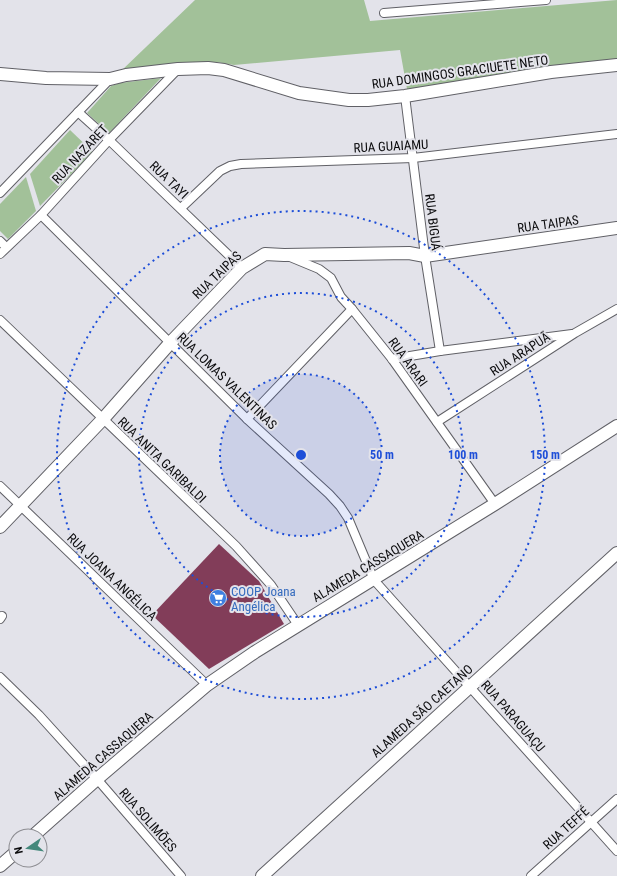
<svg xmlns="http://www.w3.org/2000/svg" width="617" height="876" font-family="'Roboto Condensed',sans-serif">
  <style>
    .green { fill: #a2c199 }
    .building { fill: #823d59 }
    .lines { fill: none; stroke-linecap: round; stroke-linejoin: round }
    .street-casing { stroke: #606066; stroke-width: 10 }
    .secondary-casing { stroke: #606066; stroke-width: 14 }
    .street { stroke: #fff; stroke-width: 8 }
    .secondary { stroke: #fff; stroke-width: 12 }
    .ring { fill: none; stroke: #1d4ed8; stroke-width: 2; stroke-dasharray: 2 4 }
    .labels { text-anchor: middle; dominant-baseline: central; stroke-width: 4; stroke-linejoin: round; paint-order: stroke }
    .street-label { font-size: 13px; fill: #0b0b0d; stroke: #e3e3ea }
    .shop-label { font-size: 13px; fill: #366cbe; stroke: #e3e3ea; text-anchor: start }
    .centre { fill: #1d4ed8; stroke: #e3e3ea; stroke-width: 2 }
    .ring-label { font-size: 12px; text-anchor: middle; font-weight: bold; fill: #1d4ed8; stroke: #e3e3ea; stroke-width: 4; stroke-linejoin: round; paint-order: stroke }
  </style>
  <rect width="100%" height="100%" fill="#e3e3ea"/>
  <g class="green">
    <path d="M 195,0 L 364,0 L 370,21 L 617,0 L 617,60 L 407,89 L 400,50 L 234,65 L 217,62 L 121,71 Z"/>
    <path d="M 161,78 L 109,133 L 87,113 L 111,86 L 120,83 Z"/>
    <path d="M 70,130 L 93,152 L 40,206 L 30,174 Z"/>
    <path d="M 26,177 L 36,211 L 8,239 L 0,231 L 0,204 Z"/>
  </g>
  <path class="building" d="M 219,544 L 259,581 L 284,624 L 209,669 L 152,615 Z"/>
  <g class="lines">
    <g class="street-casing">
      <g id="street">
        <path d="M 384,13 L 546,0"/>
        <path d="M 405,96 L 425,256 L 440,351"/>
        <path d="M 78,112 L 109,140 L 242,268"/>
        <path d="M 0,193 L 110,79"/>
        <path d="M 181,208 L 220,171 L 230,166 L 241,164 L 413,158 L 617,134"/>
        <path d="M 41,215 L 247,419 L 329,494 L 340,506 L 348,518 L 374,580 L 617,851"/>
        <path d="M 0,241 L 6,247"/>
        <path d="M 0,254 L 41,215 L 109,140 L 178,69"/>
        <path d="M 290,257 L 319,269 L 331,278 L 341,297 L 352,309 L 392,359 L 495,504"/>
        <path d="M 0,320 L 236,546 L 271,585 L 298,625"/>
        <path d="M 392,359 L 440,351 L 572,334"/>
        <path d="M 247,419 L 352,309"/>
        <path d="M 437,422 L 575,333 L 617,309"/>
        <path d="M 0,486 L 207,685"/>
        <path d="M 0,619 L 2,616"/>
        <path d="M 0,677 L 39,715 L 97,779 L 181,876"/>
        <path d="M 531,876 L 617,799"/>
      </g>
    </g>
    <g class="secondary-casing">
      <g id="secondary">
        <path d="M 0,74 L 46,78 L 110,79 L 126,75 L 178,69 L 208,68 L 224,70 L 299,93 L 349,100 L 368,100 L 405,96 L 551,72 L 617,65"/>
        <path d="M 0,527 L 103,419 L 171,342 L 242,268 L 265,254 L 284,255 L 409,253 L 425,256 L 617,228"/>
        <path d="M 33,836 L 97,779 L 207,685 L 255,652 L 495,504 L 617,426"/>
        <path d="M 0,866 L 16,852"/>
        <path d="M 262,876 L 617,553"/>
      </g>
    </g>
    <use href="#street" class="street"/>
    <use href="#secondary" class="secondary"/>
  </g>
  <circle cx="301" cy="455" r="81" fill="#1d4ed8" fill-opacity=".12"/>
  <g class="ring">
    <circle cx="301" cy="455" r="81"/>
    <circle cx="301" cy="455" r="162"/>
    <circle cx="301" cy="455" r="244"/>
  </g>
  <defs>
    <g id="supermarket-disc" transform="scale(0.9)"><circle r="9.5" fill="#3f7fe0" stroke="#e3e3ea"/><path d="M-6-5.5h2.5l.6 2H6L4.5 2H-2.5L-4.4-4H-6ZM-1.5 3.2a1.3 1.3 0 1 0 .1 0ZM3 3.2a1.3 1.3 0 1 0 .1 0Z" fill="#fff"/></g>
  </defs>
  <g fill-rule="evenodd">
    <use href="#supermarket-disc" x="218" y="598"/>
  </g>
  <g class="labels">
    <g class="street-label">
      <text transform="translate(460 72) rotate(-8)">RUA DOMINGOS GRACIUETE NETO</text>
      <text transform="translate(391 146) rotate(-3)">RUA GUAIAMU</text>
      <text transform="translate(80 154) rotate(-47)">RUA NAZARET</text>
      <text transform="translate(169 180) rotate(44)">RUA TAYI</text>
      <text transform="translate(433 222) rotate(83)">RUA BIGUÁ</text>
      <text transform="translate(548 224) rotate(-8)">RUA TAIPAS</text>
      <text transform="translate(217 275) rotate(-44)">RUA TAIPAS</text>
      <text transform="translate(520 354) rotate(-33)">RUA ARAPUÃ</text>
      <text transform="translate(408 362) rotate(54)">RUA ARARI</text>
      <text transform="translate(227 381) rotate(44)">RUA LOMAS VALENTINAS</text>
      <text transform="translate(162 460) rotate(44)">RUA ANITA GARIBALDI</text>
      <text transform="translate(368 566) rotate(-31)">ALAMEDA CASSAQUERA</text>
      <text transform="translate(112 577) rotate(44)">RUA JOANA ANGÉLICA</text>
      <text transform="translate(422 711) rotate(-42)">ALAMEDA SÃO CAETANO</text>
      <text transform="translate(513 716) rotate(49)">RUA PARAGUAÇU</text>
      <text transform="translate(103 756) rotate(-41)">ALAMEDA CASSAQUERA</text>
      <text transform="translate(148 820) rotate(49)">RUA SOLIMÕES</text>
      <text transform="translate(566 828) rotate(-42)">RUA TEFFÉ</text>
    </g>
    <g class="shop-label">
      <text x="231" y="591">COOP Joana<tspan x="231" dy="15">Angélica</tspan></text>
    </g>
  </g>
  <circle cx="301" cy="455" r="6" class="centre"/>
  <g class="ring-label">
    <text x="382" y="459">50 m</text>
    <text x="463" y="459">100 m</text>
    <text x="545" y="459">150 m</text>
  </g>
  <g transform="translate(28 848) rotate(257)"><circle r="19" fill="#e3e3ea" stroke="#8d8d92"/>
  <path d="M0-3L7 15L0 10L-7 15Z" fill="#44887b"/>
  <text y="-6" font-size="11" font-weight="bold" text-anchor="middle" fill="#0b0b0d">N</text>
  </g>
</svg>
